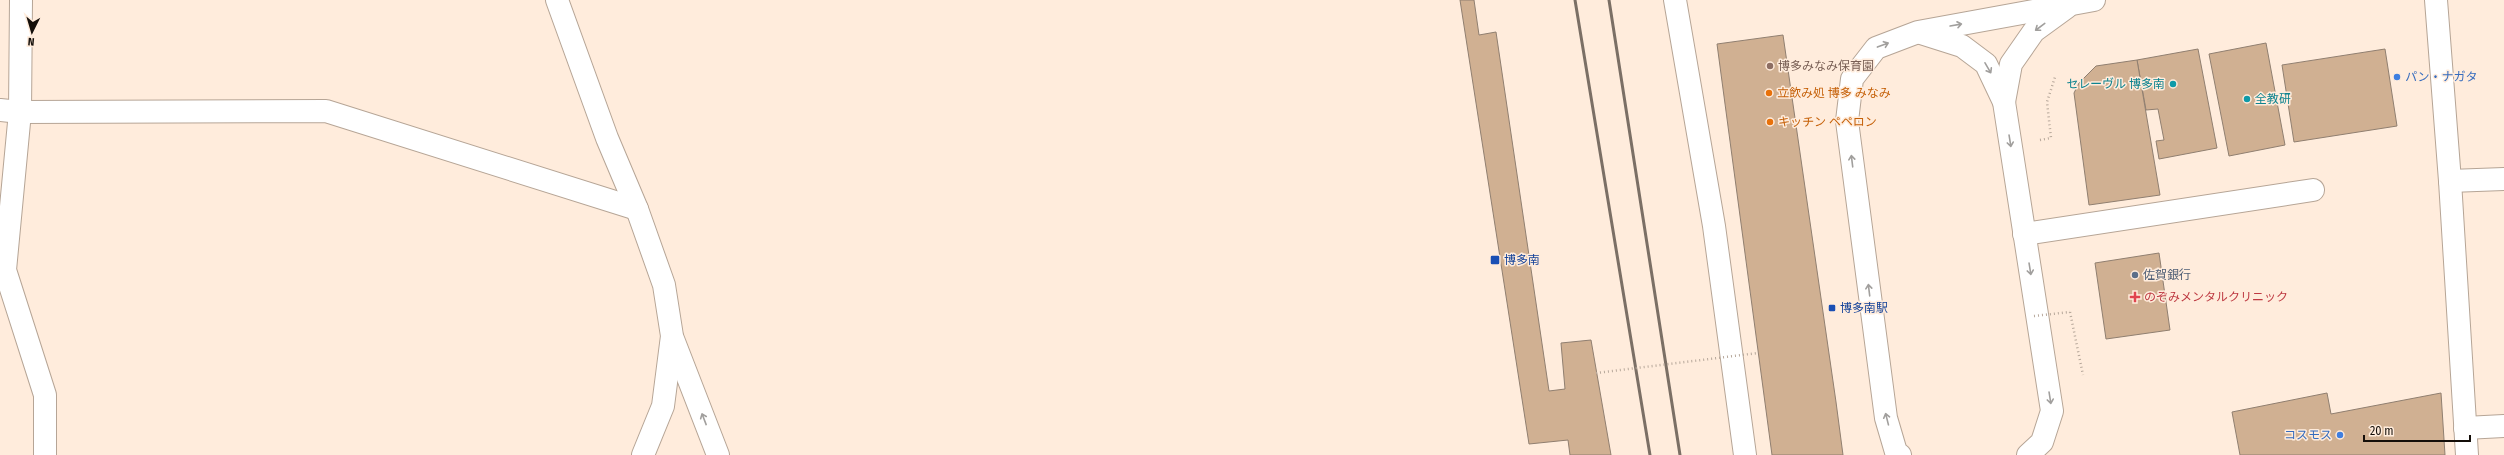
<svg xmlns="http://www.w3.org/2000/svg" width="2504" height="455" font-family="'Fira Sans Condensed','Noto Sans JP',sans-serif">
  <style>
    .building { fill: #d0b092; stroke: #907f70 }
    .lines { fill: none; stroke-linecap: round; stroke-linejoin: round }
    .minor-casing { stroke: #b6a596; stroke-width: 24 }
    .path { stroke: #b7a89b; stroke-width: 2.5; stroke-dasharray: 1 3; stroke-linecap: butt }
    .minor { stroke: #fff; stroke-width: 22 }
    .rail { stroke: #7b6f65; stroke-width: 3 }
    .path-bridge { stroke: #b7a89b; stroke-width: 2.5; stroke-dasharray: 1 3; stroke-linecap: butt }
    .oneway { stroke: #a19f9d }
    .education-dot { fill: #8d6e63; stroke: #ffecdc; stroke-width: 1.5 }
    .shop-dot { fill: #3f7fe0; stroke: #ffecdc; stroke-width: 1.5 }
    .culture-dot { fill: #0f9aa8; stroke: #ffecdc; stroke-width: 1.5 }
    .food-dot { fill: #e8710a; stroke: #ffecdc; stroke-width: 1.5 }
    .transit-dot { fill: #1a4fb4; stroke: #ffecdc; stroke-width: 1.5 }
    .service-dot { fill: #5c6f8a; stroke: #ffecdc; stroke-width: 1.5 }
    .health-dot { fill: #e0444e; stroke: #ffecdc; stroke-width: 1.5 }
    .labels { text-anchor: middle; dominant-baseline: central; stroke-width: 3; stroke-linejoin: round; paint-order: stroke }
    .education-label { font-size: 12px; fill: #785e54; stroke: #ffecdc; text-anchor: start }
    .shop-label { font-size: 12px; fill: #366cbe; stroke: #ffecdc; text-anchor: start }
    .culture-label { font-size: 12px; fill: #0d838f; stroke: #ffecdc; text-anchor: end }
    .food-label { font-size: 12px; fill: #c56008; stroke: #ffecdc; text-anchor: start }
    .transit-label { font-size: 12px; fill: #164399; stroke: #ffecdc; text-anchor: start }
    .service-label { font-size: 12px; fill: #4e5e75; stroke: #ffecdc; text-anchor: start }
    .health-label { font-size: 12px; fill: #be3a42; stroke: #ffecdc; text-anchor: start }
  </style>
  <rect width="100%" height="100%" fill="#ffecdc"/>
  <g class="building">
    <path d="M 1460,0 L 1474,0 L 1479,35 L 1496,32 L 1549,391 L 1565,389 L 1561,343 L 1591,340 L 1611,455 L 1570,455 L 1568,440 L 1529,444 Z"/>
    <path d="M 1783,35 L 1836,402 L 1843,455 L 1772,455 L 1717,44 Z"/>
    <path d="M 2266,43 L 2285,145 L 2229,156 L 2209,54 Z"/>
    <path d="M 2198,49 L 2217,148 L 2159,159 L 2156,141 L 2164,140 L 2158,109 L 2146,110 L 2137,60 Z"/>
    <path d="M 2385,49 L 2397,126 L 2294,142 L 2282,65 Z"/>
    <path d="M 2137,60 L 2160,195 L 2089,205 L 2074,93 L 2079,83 L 2096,66 Z"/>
    <path d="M 2159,253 L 2170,330 L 2106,339 L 2095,263 Z"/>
    <path d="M 2327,393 L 2331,414 L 2441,393 L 2445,455 L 2240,455 L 2232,412 Z"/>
  </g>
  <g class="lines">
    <g class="minor-casing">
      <g id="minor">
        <path d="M 21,0 L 20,112 L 5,270 L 45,395 L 45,455"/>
        <path d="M 557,0 L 607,138 L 637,209 L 664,285 L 672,336 L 663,406 L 643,455"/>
        <path d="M 1675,0 L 1714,226 L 1745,455"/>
        <path d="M 2436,0 L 2450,181 L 2467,455"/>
        <path d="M 1921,33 L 1962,46 L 1986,64 L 2004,102 L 2052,411 L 2042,442 L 2028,455"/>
        <path d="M 2004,102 L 2011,64 L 2034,31 L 2067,7"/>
        <path d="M 0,110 L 20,112 L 326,111 L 637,209"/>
        <path d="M 2450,181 L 2504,179"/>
        <path d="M 2024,234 L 2313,190"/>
        <path d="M 673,339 L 718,455"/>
        <path d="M 2465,428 L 2504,426"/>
        <path d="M 1900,455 L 1896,452 L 1886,418 L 1847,121 L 1852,79 L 1876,48 L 1918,32 L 2094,0"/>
      </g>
    </g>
    <g class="path">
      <path d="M 2040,140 L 2051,138 L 2047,102 L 2055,77"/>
      <path d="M 2070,312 L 2083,375"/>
    </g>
    <use href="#minor" class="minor"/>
    <g class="rail">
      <path d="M 1575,0 L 1650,455"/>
      <path d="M 1609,0 L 1680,455"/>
    </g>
    <g class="path-bridge">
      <path d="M 2034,316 L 2070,312"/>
      <path d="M 1596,373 L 1758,353"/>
    </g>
  </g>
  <defs><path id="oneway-shaft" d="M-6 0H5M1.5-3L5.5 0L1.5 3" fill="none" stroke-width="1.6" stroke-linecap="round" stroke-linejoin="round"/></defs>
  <g class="oneway">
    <use href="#oneway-shaft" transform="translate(1956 25) rotate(-10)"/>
    <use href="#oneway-shaft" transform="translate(2040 27) rotate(143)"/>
    <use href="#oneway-shaft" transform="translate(1883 45) rotate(-20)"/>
    <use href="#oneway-shaft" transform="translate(1988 68) rotate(60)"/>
    <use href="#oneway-shaft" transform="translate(2010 141) rotate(81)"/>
    <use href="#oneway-shaft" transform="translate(1852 161) rotate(-97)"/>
    <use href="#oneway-shaft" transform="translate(2030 269) rotate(81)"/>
    <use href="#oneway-shaft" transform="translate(1869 290) rotate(-97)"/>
    <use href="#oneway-shaft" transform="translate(2050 398) rotate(81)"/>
    <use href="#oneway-shaft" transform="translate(704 419) rotate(-111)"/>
    <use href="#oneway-shaft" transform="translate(1887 419) rotate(-104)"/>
  </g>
  <circle class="education-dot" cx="1770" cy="66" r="4"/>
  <g class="shop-dot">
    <circle cx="2397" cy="77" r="4"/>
    <circle cx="2340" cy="435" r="4"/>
  </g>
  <g class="culture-dot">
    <circle cx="2173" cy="84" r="4"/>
    <circle cx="2247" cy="99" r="4"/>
  </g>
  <g class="food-dot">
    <circle cx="1769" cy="93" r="4"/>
    <circle cx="1770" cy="122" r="4"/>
  </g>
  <g class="transit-dot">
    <rect x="1490" y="255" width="10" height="10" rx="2"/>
    <rect x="1828" y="304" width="8" height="8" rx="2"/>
  </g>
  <circle class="service-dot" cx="2135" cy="275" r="4"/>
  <path class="health-dot" d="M2133 291h4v4h4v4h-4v4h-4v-4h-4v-4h4z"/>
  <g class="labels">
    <g class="education-label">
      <text x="1778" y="66">博多みなみ保育園</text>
    </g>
    <g class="shop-label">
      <text x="2405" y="77">パン・ナガタ</text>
      <text x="2332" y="435" text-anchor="end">コスモス</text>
    </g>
    <g class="culture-label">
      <text x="2165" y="84">セレーヴル 博多南</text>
      <text x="2255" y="99" text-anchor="start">全教研</text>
    </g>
    <g class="food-label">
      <text x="1777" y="93">立飲み処 博多 みなみ</text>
      <text x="1778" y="122">キッチン ペペロン</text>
    </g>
    <g class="transit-label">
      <text x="1504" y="260">博多南</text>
      <text x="1840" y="308">博多南駅</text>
    </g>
    <g class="service-label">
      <text x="2143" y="275">佐賀銀行</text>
    </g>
    <g class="health-label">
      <text x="2144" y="297">のぞみメンタルクリニック</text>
    </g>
  </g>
  <g transform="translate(32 32) rotate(185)" stroke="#ffecdc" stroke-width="3" paint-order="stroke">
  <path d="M0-3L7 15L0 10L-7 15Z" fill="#140e09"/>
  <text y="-6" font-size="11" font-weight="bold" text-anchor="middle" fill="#140e09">N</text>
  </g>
  <path d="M2364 435v6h106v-6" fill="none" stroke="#140e09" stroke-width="2"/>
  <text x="2370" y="435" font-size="12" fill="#140e09" stroke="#ffecdc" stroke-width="3" paint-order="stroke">20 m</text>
</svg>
